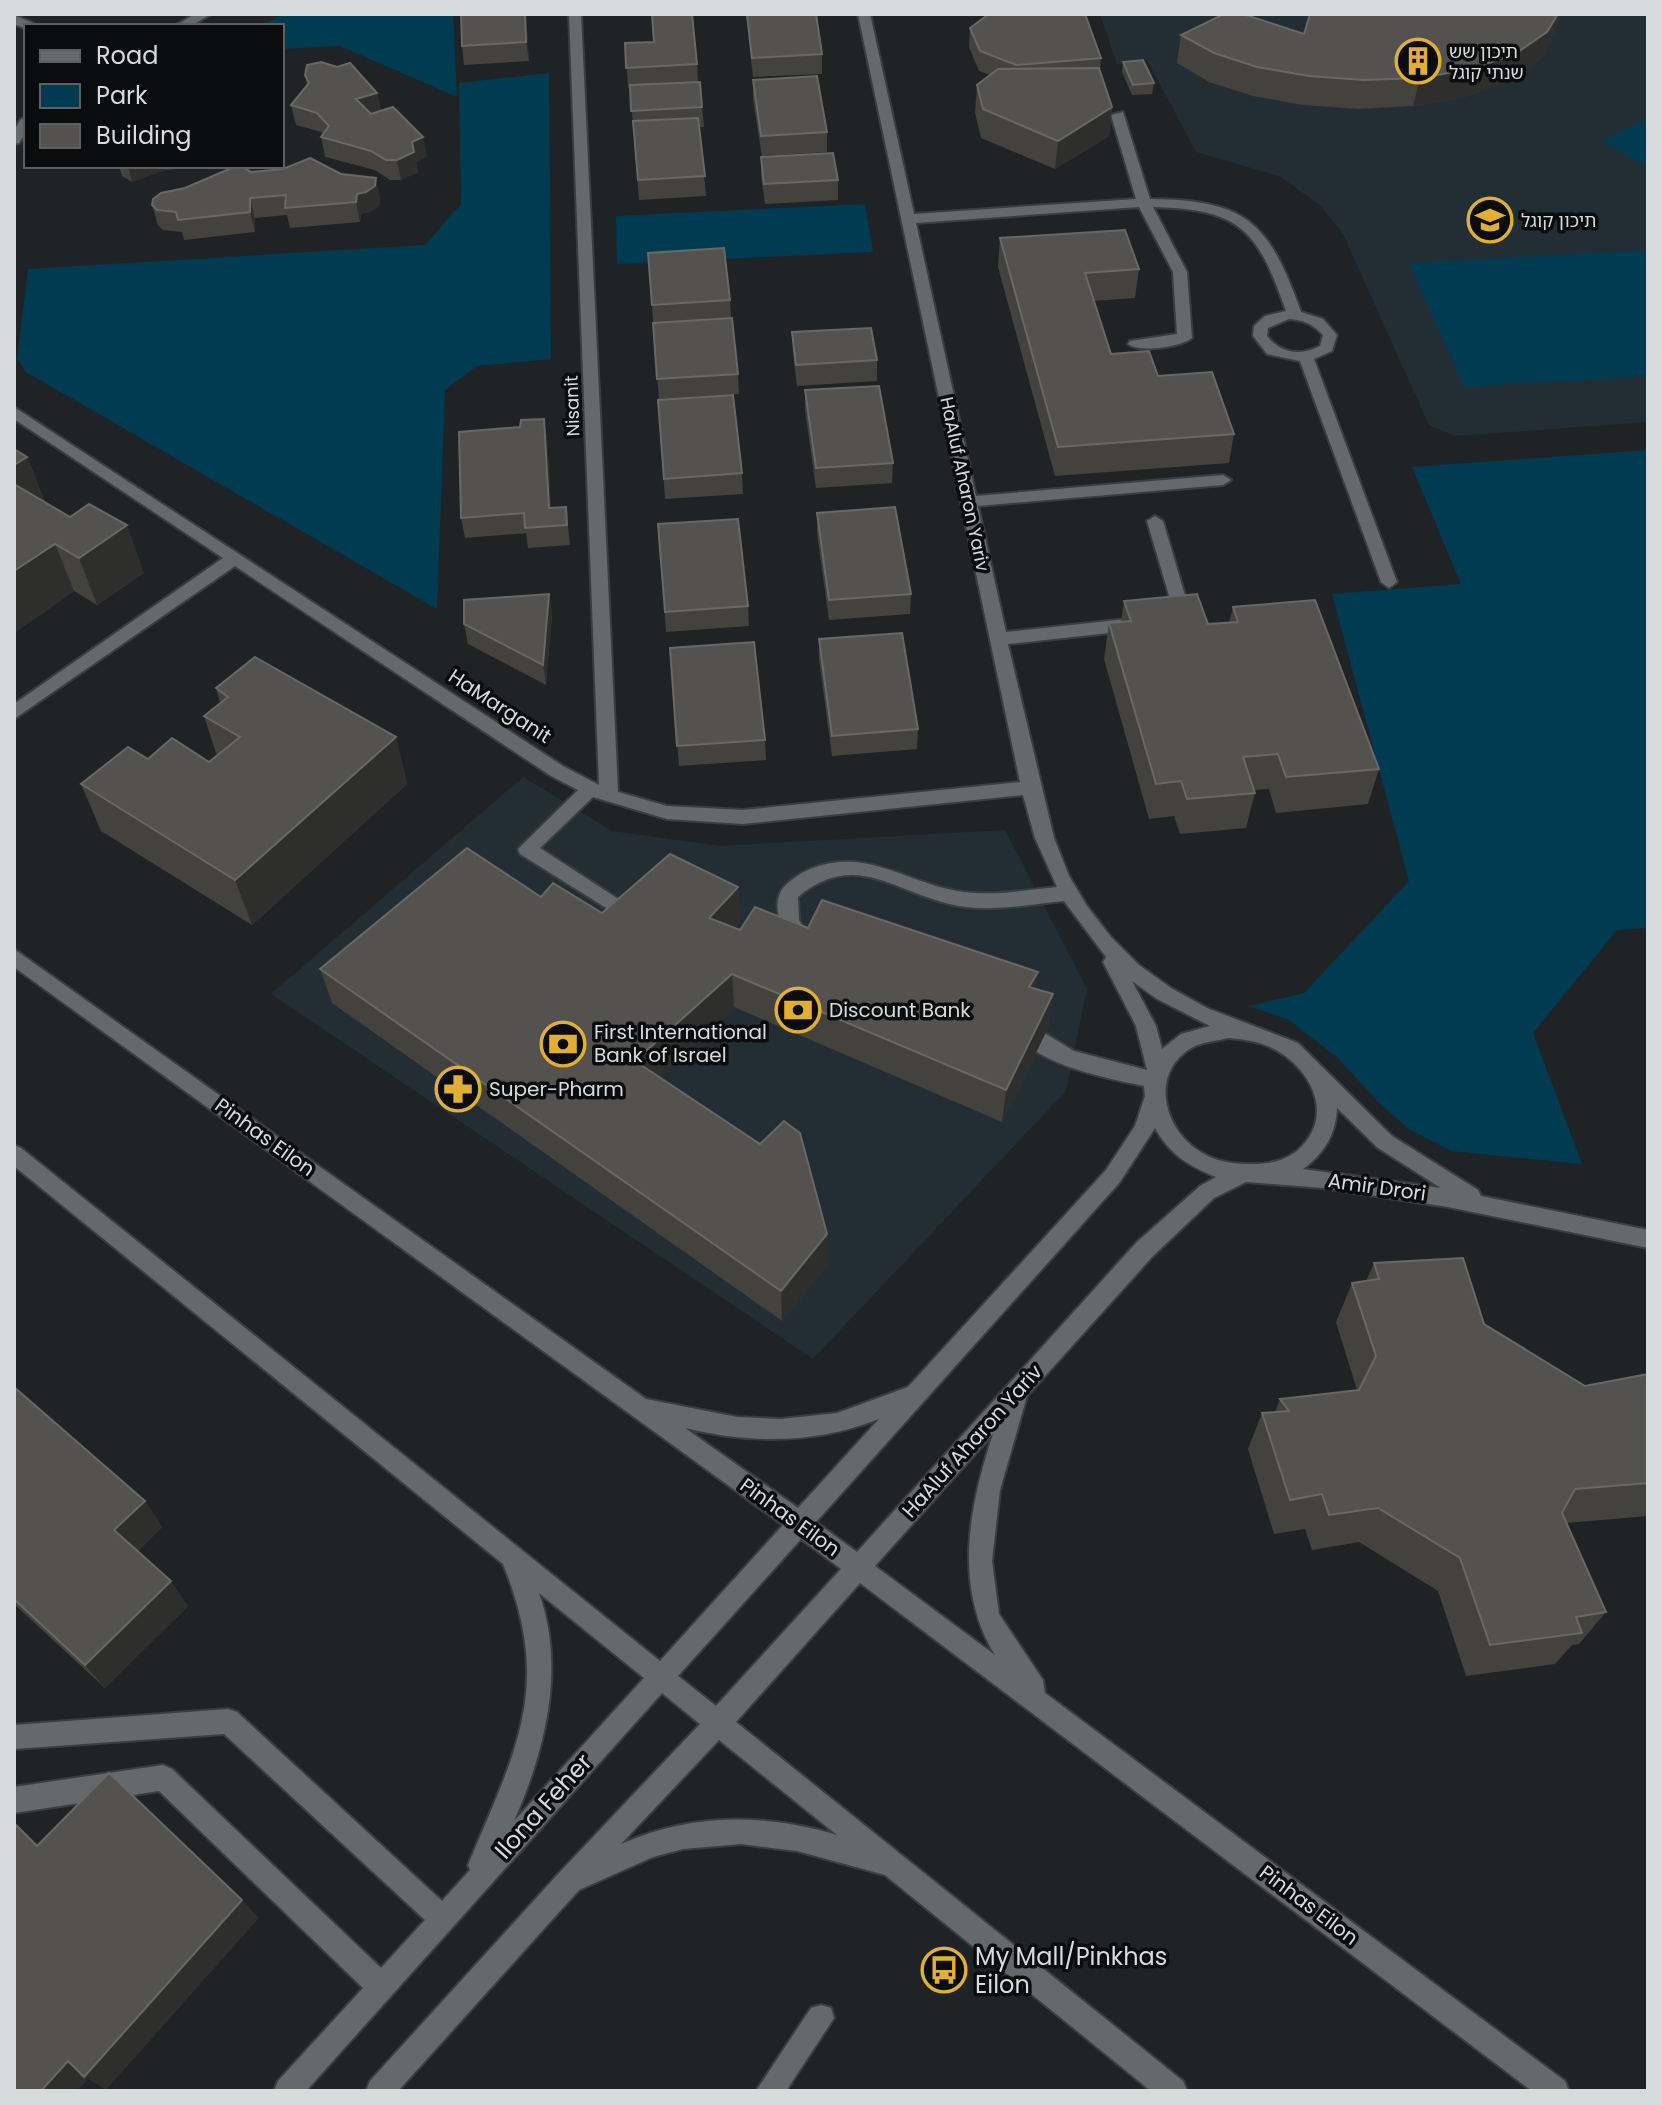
<svg xmlns="http://www.w3.org/2000/svg" width="1662" height="2105" font-family="Poppins,'Noto Sans Hebrew',sans-serif">
  <style>
    .built { fill: #232e34 }
    .green { fill: #003b52 }
    .lines { fill: none; stroke-linecap: round; stroke-linejoin: round }
    .minor-casing { stroke: #3a3e40; stroke-width: 4 }
    .minor { fill: #64696d; fill-rule: evenodd }
    .wall { fill: #43423d }
    .shaded-wall { fill: #2e2e2d }
    .building { fill: #53524e; stroke: #686864; stroke-width: 2 }
    .labels { text-anchor: middle; dominant-baseline: central; stroke-width: 7; stroke-linejoin: round; paint-order: stroke }
    .far-poi-label { font-size: 18px; fill: #d7dbdc; stroke: #0a0c0e; text-anchor: start }
    .far-street-label { font-size: 18px; fill: #d7dbdc; stroke: #0a0c0e }
    .street-label { font-size: 20px; fill: #d7dbdc; stroke: #0a0c0e }
    .poi-label { font-size: 20px; fill: #d7dbdc; stroke: #0a0c0e; text-anchor: start }
    .near-street-label { font-size: 24px; fill: #d7dbdc; stroke: #0a0c0e }
    .near-poi-label { font-size: 24px; fill: #d7dbdc; stroke: #0a0c0e; text-anchor: start }
  </style>
  <rect width="100%" height="100%" fill="#1f2326"/>
  <g class="built">
    <path d="M 1100,14 L 1648,14 L 1648,422 L 1455,436 L 1429,425 L 1343,234 L 1320,205 L 1279,176 L 1196,152 L 1147,60 L 1117,64 Z"/>
    <path d="M 523,777 L 612,831 L 720,846 L 1005,830 L 1087,989 L 1066,1091 L 813,1359 L 271,994 Z"/>
  </g>
  <g class="green">
    <path d="M 283,14 L 453,14 L 457,97 L 340,46 L 282,49 L 282,26 L 261,26 Z"/>
    <path d="M 549,73 L 551,359 L 477,366 L 445,390 L 437,609 L 26,372 L 17,359 L 28,269 L 425,245 L 461,204 L 459,83 Z"/>
    <path d="M 1648,118 L 1648,167 L 1602,141 Z"/>
    <path d="M 865,204 L 873,252 L 617,264 L 616,216 Z"/>
    <path d="M 1648,250 L 1648,376 L 1464,387 L 1409,263 Z"/>
    <path d="M 1648,450 L 1648,928 L 1617,930 L 1533,1033 L 1582,1164 L 1451,1151 L 1409,1129 L 1380,1104 L 1338,1058 L 1289,1020 L 1249,1006 L 1304,993 L 1409,881 L 1332,594 L 1461,584 L 1412,467 Z"/>
  </g>
  <g class="lines">
    <g class="minor-casing">
      <g id="minor">
        <path d="M 195,14 L 211,14 L 191,26 L 175,26 Z"/>
        <path d="M 569,14 L 581,14 L 618,792 L 667,806 L 743,810 L 1020,782 L 858,14 L 870,14 L 914,214 L 1136,199 L 1111,115 L 1123,112 L 1150,199 C 1248,200 1269,223 1301,312 L 1323,319 L 1337,335 L 1332,351 L 1314,359 L 1397,582 L 1389,588 L 1381,582 L 1300,361 L 1267,354 L 1253,336 L 1254,326 L 1265,316 L 1286,311 C 1258,232 1243,209 1153,207 L 1187,272 L 1192,338 C 1181,347 1139,353 1128,344 L 1130,341 L 1177,334 L 1173,272 L 1139,207 L 916,223 L 976,496 L 1223,475 L 1231,480 L 1223,485 L 978,506 L 1006,632 L 1136,618 L 1144,624 L 1136,630 L 1008,644 L 1054,838 L 1069,876 L 1087,906 L 1111,937 L 1139,965 L 1171,988 L 1207,1008 L 1298,1043 L 1392,1136 L 1478,1190 L 1481,1196 L 1648,1230 L 1648,1248 L 1448,1207 L 1323,1188 L 1246,1182 L 1214,1198 L 1152,1257 L 1027,1396 L 1000,1490 L 992,1561 L 999,1614 L 1043,1680 L 1045,1693 L 1565,2081 L 1569,2091 L 1532,2091 L 860,1583 L 736,1722 L 1183,2081 L 1187,2091 L 1151,2091 L 885,1875 L 797,1851 L 741,1844 L 683,1849 L 653,1857 L 579,1890 L 398,2091 L 366,2091 L 370,2081 L 559,1873 L 700,1724 L 662,1693 L 306,2091 L 274,2091 L 278,2081 L 363,1988 L 159,1791 L 14,1813 L 14,1787 L 163,1765 L 172,1769 L 381,1968 L 425,1920 L 224,1734 L 14,1749 L 14,1725 L 228,1709 L 237,1712 L 442,1901 L 470,1870 L 468,1865 C 515,1752 554,1688 503,1564 L 14,1166 L 14,1145 L 21,1148 L 660,1661 L 783,1525 L 14,967 L 14,949 L 646,1399 L 737,1417 L 781,1419 L 837,1413 L 908,1387 L 1106,1170 L 1135,1126 L 1145,1096 L 1144,1086 C 1106,1078 1031,1064 1011,1027 L 1014,1021 L 1021,1019 L 1074,1051 L 1147,1070 L 1136,1026 L 1103,962 L 1106,957 L 1064,901 C 1032,904 999,911 966,907 C 900,899 859,846 798,897 L 799,920 L 812,943 L 809,948 L 795,948 C 784,934 771,910 781,891 C 786,882 801,873 810,869 C 868,846 908,885 964,892 C 995,896 1026,890 1057,887 L 1035,838 L 1023,795 L 743,824 L 667,819 L 593,797 L 540,848 L 626,904 L 628,909 L 619,916 L 520,854 L 518,849 L 578,790 L 551,776 L 235,566 L 14,719 L 14,704 L 223,558 L 14,419 L 14,407 L 563,766 L 599,785 ZM 1289,319 C 1303,320 1313,324 1323,335 L 1320,346 C 1301,356 1281,354 1267,336 L 1268,328 ZM 1132,981 L 1157,999 L 1210,1026 L 1181,1034 L 1162,1049 L 1156,1026 ZM 1228,1038 C 1242,1039 1257,1041 1270,1047 C 1307,1064 1335,1110 1303,1145 C 1290,1160 1271,1164 1253,1164 C 1236,1164 1221,1163 1206,1155 C 1164,1134 1147,1073 1193,1047 C 1202,1042 1217,1041 1228,1038 ZM 1337,1108 L 1378,1148 L 1441,1188 L 1303,1169 C 1324,1154 1336,1134 1337,1108 ZM 1155,1128 C 1170,1155 1189,1166 1216,1177 L 1200,1186 L 1136,1243 L 857,1552 L 816,1522 L 1120,1182 ZM 879,1419 L 798,1508 L 685,1428 C 751,1444 816,1444 879,1419 ZM 993,1434 C 969,1507 953,1586 995,1655 L 875,1566 ZM 801,1539 L 841,1569 L 716,1706 L 678,1676 ZM 539,1593 L 644,1678 L 514,1821 C 545,1750 566,1669 539,1593 ZM 719,1740 L 837,1835 C 764,1813 692,1813 621,1844 Z"/>
        <path d="M 14,15 L 33,23 L 35,26 L 26,26 L 26,29 L 14,24 Z"/>
        <path d="M 26,118 L 26,132 L 19,143 L 14,144 L 14,130 L 21,119 Z"/>
        <path d="M 1155,516 L 1163,521 L 1192,619 L 1190,623 L 1184,625 L 1176,619 L 1147,521 Z"/>
        <path d="M 821,2005 L 831,2008 L 834,2018 L 786,2091 L 756,2091 L 811,2008 Z"/>
      </g>
    </g>
    <use href="#minor" class="minor"/>
  </g>
  <g class="wall">
    <path d="M 461,14 L 526,14 L 529,61 L 464,65 L 462,46 Z"/>
    <path d="M 746,14 L 822,54 L 822,74 L 753,77 Z"/>
    <path d="M 1310,14 L 1561,14 L 1556,31 L 1539,60 L 1507,82 L 1464,97 L 1413,106 L 1358,109 L 1303,105 L 1253,96 L 1209,82 L 1177,63 L 1181,35 L 1304,34 Z"/>
    <path d="M 970,28 L 1101,58 L 1100,70 L 1112,107 L 1109,136 L 1055,169 L 981,138 L 975,113 L 977,85 L 990,75 L 979,71 L 969,47 Z"/>
    <path d="M 625,43 L 697,64 L 698,82 L 702,107 L 704,127 L 700,127 L 706,196 L 639,200 L 630,87 L 628,88 Z"/>
    <path d="M 1123,62 L 1154,83 L 1152,94 L 1132,95 L 1122,72 Z"/>
    <path d="M 305,75 L 377,93 L 381,111 L 427,156 L 416,162 L 418,172 L 401,180 L 390,180 L 375,170 L 325,157 L 321,137 L 323,135 L 321,132 L 296,125 L 291,105 L 307,86 Z"/>
    <path d="M 753,80 L 827,132 L 827,152 L 762,156 L 753,100 Z"/>
    <path d="M 761,157 L 838,180 L 838,200 L 765,204 L 761,176 Z"/>
    <path d="M 119,166 L 206,166 L 165,170 L 132,182 L 122,176 Z"/>
    <path d="M 251,172 L 380,198 L 379,206 L 370,212 L 361,214 L 360,222 L 290,228 L 287,215 L 255,218 L 255,232 L 184,240 L 182,232 L 163,230 L 158,225 L 152,205 Z"/>
    <path d="M 1000,238 L 1139,269 L 1135,298 L 1094,301 L 1111,354 L 1158,376 L 1234,434 L 1229,463 L 1055,476 L 998,267 Z"/>
    <path d="M 730,300 L 731,318 L 738,374 L 739,394 L 659,399 L 652,305 Z"/>
    <path d="M 792,332 L 877,360 L 877,381 L 797,386 L 793,353 Z"/>
    <path d="M 805,390 L 893,463 L 892,483 L 816,488 L 805,410 Z"/>
    <path d="M 658,400 L 742,473 L 743,494 L 665,499 Z"/>
    <path d="M 544,419 L 547,439 L 551,508 L 566,507 L 570,545 L 528,548 L 526,533 L 465,538 L 461,518 Z"/>
    <path d="M 14,449 L 27,457 L 45,502 L 144,573 L 97,605 L 74,591 L 14,633 Z"/>
    <path d="M 817,513 L 911,594 L 910,614 L 829,620 L 817,533 Z"/>
    <path d="M 658,524 L 748,606 L 749,626 L 666,632 Z"/>
    <path d="M 549,594 L 552,614 L 546,685 L 468,644 L 464,624 Z"/>
    <path d="M 1124,601 L 1208,624 L 1229,623 L 1233,607 L 1379,769 L 1368,804 L 1276,813 L 1269,789 L 1254,790 L 1255,793 L 1246,828 L 1180,834 L 1174,816 L 1149,819 L 1104,659 L 1109,623 L 1121,622 Z"/>
    <path d="M 819,639 L 918,729 L 917,749 L 832,756 L 819,659 Z"/>
    <path d="M 670,648 L 765,740 L 766,760 L 679,766 Z"/>
    <path d="M 216,688 L 396,737 L 407,784 L 252,925 L 101,831 L 81,784 L 148,759 L 209,762 L 217,756 L 204,716 L 220,703 Z"/>
    <path d="M 738,887 L 740,922 L 734,928 L 740,930 L 808,928 L 1053,994 L 1048,1028 L 1002,1122 L 734,1007 L 659,1076 L 827,1265 L 782,1321 L 332,1003 L 320,969 L 541,897 L 602,913 Z"/>
    <path d="M 1374,1263 L 1484,1324 L 1585,1386 L 1648,1374 L 1648,1516 L 1566,1523 L 1606,1612 L 1579,1644 L 1572,1645 L 1555,1664 L 1466,1676 L 1438,1591 L 1359,1542 L 1312,1550 L 1305,1529 L 1274,1534 L 1248,1449 L 1262,1413 L 1275,1412 L 1280,1399 L 1357,1390 L 1336,1322 L 1352,1283 L 1366,1281 Z"/>
    <path d="M 14,1387 L 145,1501 L 162,1527 L 138,1551 L 188,1606 L 105,1688 L 14,1604 Z"/>
  </g>
  <g class="shaded-wall">
    <path d="M 525,14 L 526,14 L 529,61 L 526,42 Z"/>
    <path d="M 1558,14 L 1561,14 L 1556,31 L 1539,60 L 1507,82 L 1464,97 L 1413,106 L 1420,78 Z"/>
    <path d="M 377,93 L 381,112 L 360,119 L 356,99 Z"/>
    <path d="M 1112,107 L 1109,136 L 1055,169 L 1058,141 Z"/>
    <path d="M 423,137 L 427,156 L 416,162 L 418,172 L 401,180 L 397,160 L 412,142 Z"/>
    <path d="M 128,166 L 164,166 L 165,170 L 132,182 Z"/>
    <path d="M 376,178 L 380,198 L 379,206 L 370,212 L 361,214 L 360,222 L 356,202 L 357,194 Z"/>
    <path d="M 250,198 L 255,218 L 255,232 L 250,212 Z"/>
    <path d="M 544,419 L 547,439 L 552,528 L 549,508 Z"/>
    <path d="M 27,457 L 46,505 L 14,512 L 14,465 Z"/>
    <path d="M 127,525 L 144,573 L 97,605 L 79,558 Z"/>
    <path d="M 55,544 L 74,591 L 14,633 L 14,571 Z"/>
    <path d="M 549,594 L 552,614 L 546,685 L 543,665 Z"/>
    <path d="M 396,737 L 407,784 L 252,925 L 235,880 Z"/>
    <path d="M 738,887 L 740,922 L 712,953 L 709,918 Z"/>
    <path d="M 1038,972 L 1034,1006 L 1029,987 Z"/>
    <path d="M 732,974 L 734,1007 L 640,1094 L 635,1061 Z"/>
    <path d="M 1053,994 L 1048,1028 L 1002,1122 L 1006,1090 Z"/>
    <path d="M 827,1234 L 827,1265 L 782,1321 L 781,1291 Z"/>
    <path d="M 145,1501 L 162,1527 L 133,1556 L 114,1530 Z"/>
    <path d="M 171,1581 L 188,1606 L 105,1688 L 85,1665 Z"/>
    <path d="M 14,1822 L 30,1837 L 60,1865 L 37,1846 Z"/>
    <path d="M 242,1900 L 259,1918 L 106,2090 L 88,2079 L 77,2091 L 41,2091 L 68,2061 Z"/>
  </g>
  <g class="building">
    <path d="M 461,14 L 525,14 L 526,42 L 462,46 Z"/>
    <path d="M 692,14 L 697,64 L 626,68 L 625,43 L 654,42 L 652,15 Z"/>
    <path d="M 747,14 L 816,14 L 822,54 L 752,58 Z"/>
    <path d="M 989,14 L 1085,14 L 1101,58 L 1016,65 L 980,51 L 970,28 Z"/>
    <path d="M 1224,14 L 1243,14 L 1304,34 L 1310,14 L 1558,14 L 1547,32 L 1515,54 L 1471,69 L 1420,78 L 1364,80 L 1309,76 L 1257,67 L 1214,53 L 1181,35 Z"/>
    <path d="M 1143,60 L 1154,83 L 1133,85 L 1123,62 Z"/>
    <path d="M 321,62 L 337,67 L 350,63 L 377,93 L 356,99 L 371,114 L 393,107 L 423,137 L 412,142 L 414,152 L 397,160 L 386,160 L 371,151 L 321,137 L 329,126 L 317,113 L 291,105 L 309,83 L 305,75 L 307,65 Z"/>
    <path d="M 1099,68 L 1112,107 L 1058,141 L 983,109 L 977,85 L 998,69 Z"/>
    <path d="M 817,76 L 827,132 L 761,136 L 753,80 Z"/>
    <path d="M 700,82 L 702,107 L 631,111 L 630,85 Z"/>
    <path d="M 698,118 L 705,176 L 638,180 L 633,121 Z"/>
    <path d="M 833,153 L 838,180 L 764,184 L 761,157 Z"/>
    <path d="M 310,158 L 341,174 L 376,178 L 375,186 L 366,192 L 357,194 L 356,202 L 285,208 L 286,195 L 250,198 L 250,212 L 178,220 L 176,212 L 157,210 L 152,205 L 153,199 L 161,193 L 185,188 L 236,166 L 240,166 L 251,172 L 283,169 Z"/>
    <path d="M 1125,230 L 1139,269 L 1085,273 L 1111,354 L 1149,351 L 1158,376 L 1212,372 L 1234,434 L 1058,447 L 1000,238 Z"/>
    <path d="M 724,248 L 730,300 L 652,305 L 648,253 Z"/>
    <path d="M 732,318 L 738,374 L 657,379 L 653,323 Z"/>
    <path d="M 871,328 L 877,360 L 796,365 L 792,332 Z"/>
    <path d="M 879,386 L 893,463 L 816,468 L 805,390 Z"/>
    <path d="M 733,395 L 742,473 L 664,479 L 658,400 Z"/>
    <path d="M 544,419 L 549,508 L 566,507 L 567,525 L 525,528 L 524,513 L 461,518 L 459,432 L 520,427 L 521,420 Z"/>
    <path d="M 14,449 L 27,457 L 14,465 Z"/>
    <path d="M 14,484 L 70,517 L 89,504 L 127,525 L 79,558 L 55,544 L 14,571 Z"/>
    <path d="M 895,507 L 911,594 L 829,600 L 817,513 Z"/>
    <path d="M 738,519 L 748,606 L 665,612 L 658,524 Z"/>
    <path d="M 549,594 L 543,665 L 464,624 L 464,600 Z"/>
    <path d="M 1197,594 L 1208,624 L 1238,622 L 1233,607 L 1315,600 L 1379,769 L 1286,777 L 1278,754 L 1243,757 L 1255,793 L 1187,799 L 1181,781 L 1156,784 L 1109,623 L 1131,621 L 1124,601 Z"/>
    <path d="M 902,633 L 918,729 L 832,736 L 819,639 Z"/>
    <path d="M 754,642 L 765,740 L 677,746 L 670,648 Z"/>
    <path d="M 255,657 L 396,737 L 235,880 L 81,784 L 128,747 L 148,759 L 172,738 L 209,762 L 240,737 L 204,716 L 228,697 L 216,688 Z"/>
    <path d="M 467,848 L 541,897 L 553,883 L 602,913 L 670,854 L 738,887 L 709,918 L 740,930 L 755,907 L 808,928 L 822,900 L 1038,972 L 1029,987 L 1053,994 L 1006,1090 L 732,974 L 635,1061 L 760,1144 L 784,1121 L 800,1133 L 827,1234 L 781,1291 L 320,969 Z"/>
    <path d="M 1463,1258 L 1484,1324 L 1585,1386 L 1648,1374 L 1648,1483 L 1575,1489 L 1562,1513 L 1606,1612 L 1576,1617 L 1582,1633 L 1490,1645 L 1460,1558 L 1378,1508 L 1329,1515 L 1322,1494 L 1290,1500 L 1262,1413 L 1289,1411 L 1280,1399 L 1359,1390 L 1376,1356 L 1352,1283 L 1379,1279 L 1374,1263 Z"/>
    <path d="M 14,1387 L 145,1501 L 114,1530 L 171,1581 L 85,1665 L 14,1599 Z"/>
    <path d="M 109,1773 L 242,1900 L 84,2077 L 68,2061 L 41,2091 L 14,2091 L 14,1823 L 37,1846 Z"/>
  </g>
  <defs>
    <g id="building-ring" transform="scale(2.3)"><circle r="9.5" fill="#0a0c0e" stroke="#e1af34" stroke-width="1.5"/><path d="M-4-6H4V6H1V3H-1V6H-4ZM-2.5-4.3h1.7v1.8h-1.7ZM.8-4.3h1.7v1.8H.8ZM-2.5-1h1.7V.8h-1.7ZM.8-1h1.7V.8H.8Z" fill="#e1af34"/></g>
    <g id="school-ring" transform="scale(2.3)"><circle r="9.5" fill="#0a0c0e" stroke="#e1af34" stroke-width="1.5"/><path d="M0-5L7-2L0 1L-7-2ZM-4 1L0 2.5L4 1V4Q0 6-4 4Z" fill="#e1af34"/></g>
    <g id="bank-ring" transform="scale(2.3)"><circle r="9.5" fill="#0a0c0e" stroke="#e1af34" stroke-width="1.5"/><path d="M-6-4H6V4H-6ZM0-2.3a2.3 2.3 0 1 0 0 4.6a2.3 2.3 0 1 0 0-4.6Z" fill="#e1af34"/></g>
    <g id="pharmacy-ring" transform="scale(2.3)"><circle r="9.5" fill="#0a0c0e" stroke="#e1af34" stroke-width="1.5"/><path d="M-2-6h4v4h4v4h-4v4h-4v-4h-4v-4h4Z" fill="#e1af34"/></g>
    <g id="bus-ring" transform="scale(2.3)"><circle r="9.5" fill="#0a0c0e" stroke="#e1af34" stroke-width="1.5"/><path d="M-5-6H5V4H4V6H2V4H-2V6H-4V4H-5ZM-3.5-4V0h7V-4ZM-3.5 1.2v1.5H-2V1.2ZM2 1.2v1.5H3.5V1.2Z" fill="#e1af34"/></g>
  </defs>
  <g fill-rule="evenodd">
    <use href="#building-ring" x="1418" y="61"/>
    <use href="#school-ring" x="1490" y="220"/>
    <use href="#bank-ring" x="798" y="1010"/>
    <use href="#bank-ring" x="563" y="1044"/>
    <use href="#pharmacy-ring" x="458" y="1089"/>
    <use href="#bus-ring" x="944" y="1970"/>
  </g>
  <g class="labels">
    <g class="far-poi-label">
      <text x="1449" y="51">תיכון שש<tspan x="1449" dy="21">שנתי קוגל</tspan></text>
      <text x="1521" y="220">תיכון קוגל</text>
    </g>
    <g class="far-street-label">
      <text transform="translate(572 406) rotate(-92)">Nisanit</text>
      <text transform="translate(965 484) rotate(78)">HaAluf Aharon Yariv</text>
    </g>
    <g class="street-label">
      <text transform="translate(500 706) rotate(33)">HaMarganit</text>
      <text transform="translate(265 1137) rotate(36)">Pinhas Eilon</text>
      <text transform="translate(1377 1187) rotate(8)">Amir Drori</text>
      <text transform="translate(972 1441) rotate(-48)">HaAluf Aharon Yariv</text>
      <text transform="translate(790 1517) rotate(36)">Pinhas Eilon</text>
      <text transform="translate(1309 1905) rotate(37)">Pinhas Eilon</text>
    </g>
    <g class="poi-label">
      <text x="829" y="1010">Discount Bank</text>
      <text x="594" y="1032">First International<tspan x="594" dy="23">Bank of Israel</tspan></text>
      <text x="489" y="1089">Super-Pharm</text>
    </g>
    <g class="near-street-label">
      <text transform="translate(543 1806) rotate(-48)">Ilona Feher</text>
    </g>
    <g class="near-poi-label">
      <text x="975" y="1956">My Mall/Pinkhas<tspan x="975" dy="28">Eilon</tspan></text>
    </g>
  </g>
  <rect width="1662" height="2105" fill="none" stroke="#d7dbdc" stroke-width="32"/>
  <rect x="24" y="24" width="260" height="144" fill="#0a0c0e" stroke="#5c5f60" stroke-width="2"/>
  <rect x="40" y="50" width="40" height="12" fill="#64696d" stroke="#5c5f60" stroke-width="2"/>
  <text x="96" y="64" font-size="24" fill="#d7dbdc">Road</text>
  <rect x="40" y="84" width="40" height="24" fill="#003b52" stroke="#5c5f60" stroke-width="2"/>
  <text x="96" y="104" font-size="24" fill="#d7dbdc">Park</text>
  <rect x="40" y="124" width="40" height="24" fill="#53524e" stroke="#5c5f60" stroke-width="2"/>
  <text x="96" y="144" font-size="24" fill="#d7dbdc">Building</text>
</svg>
